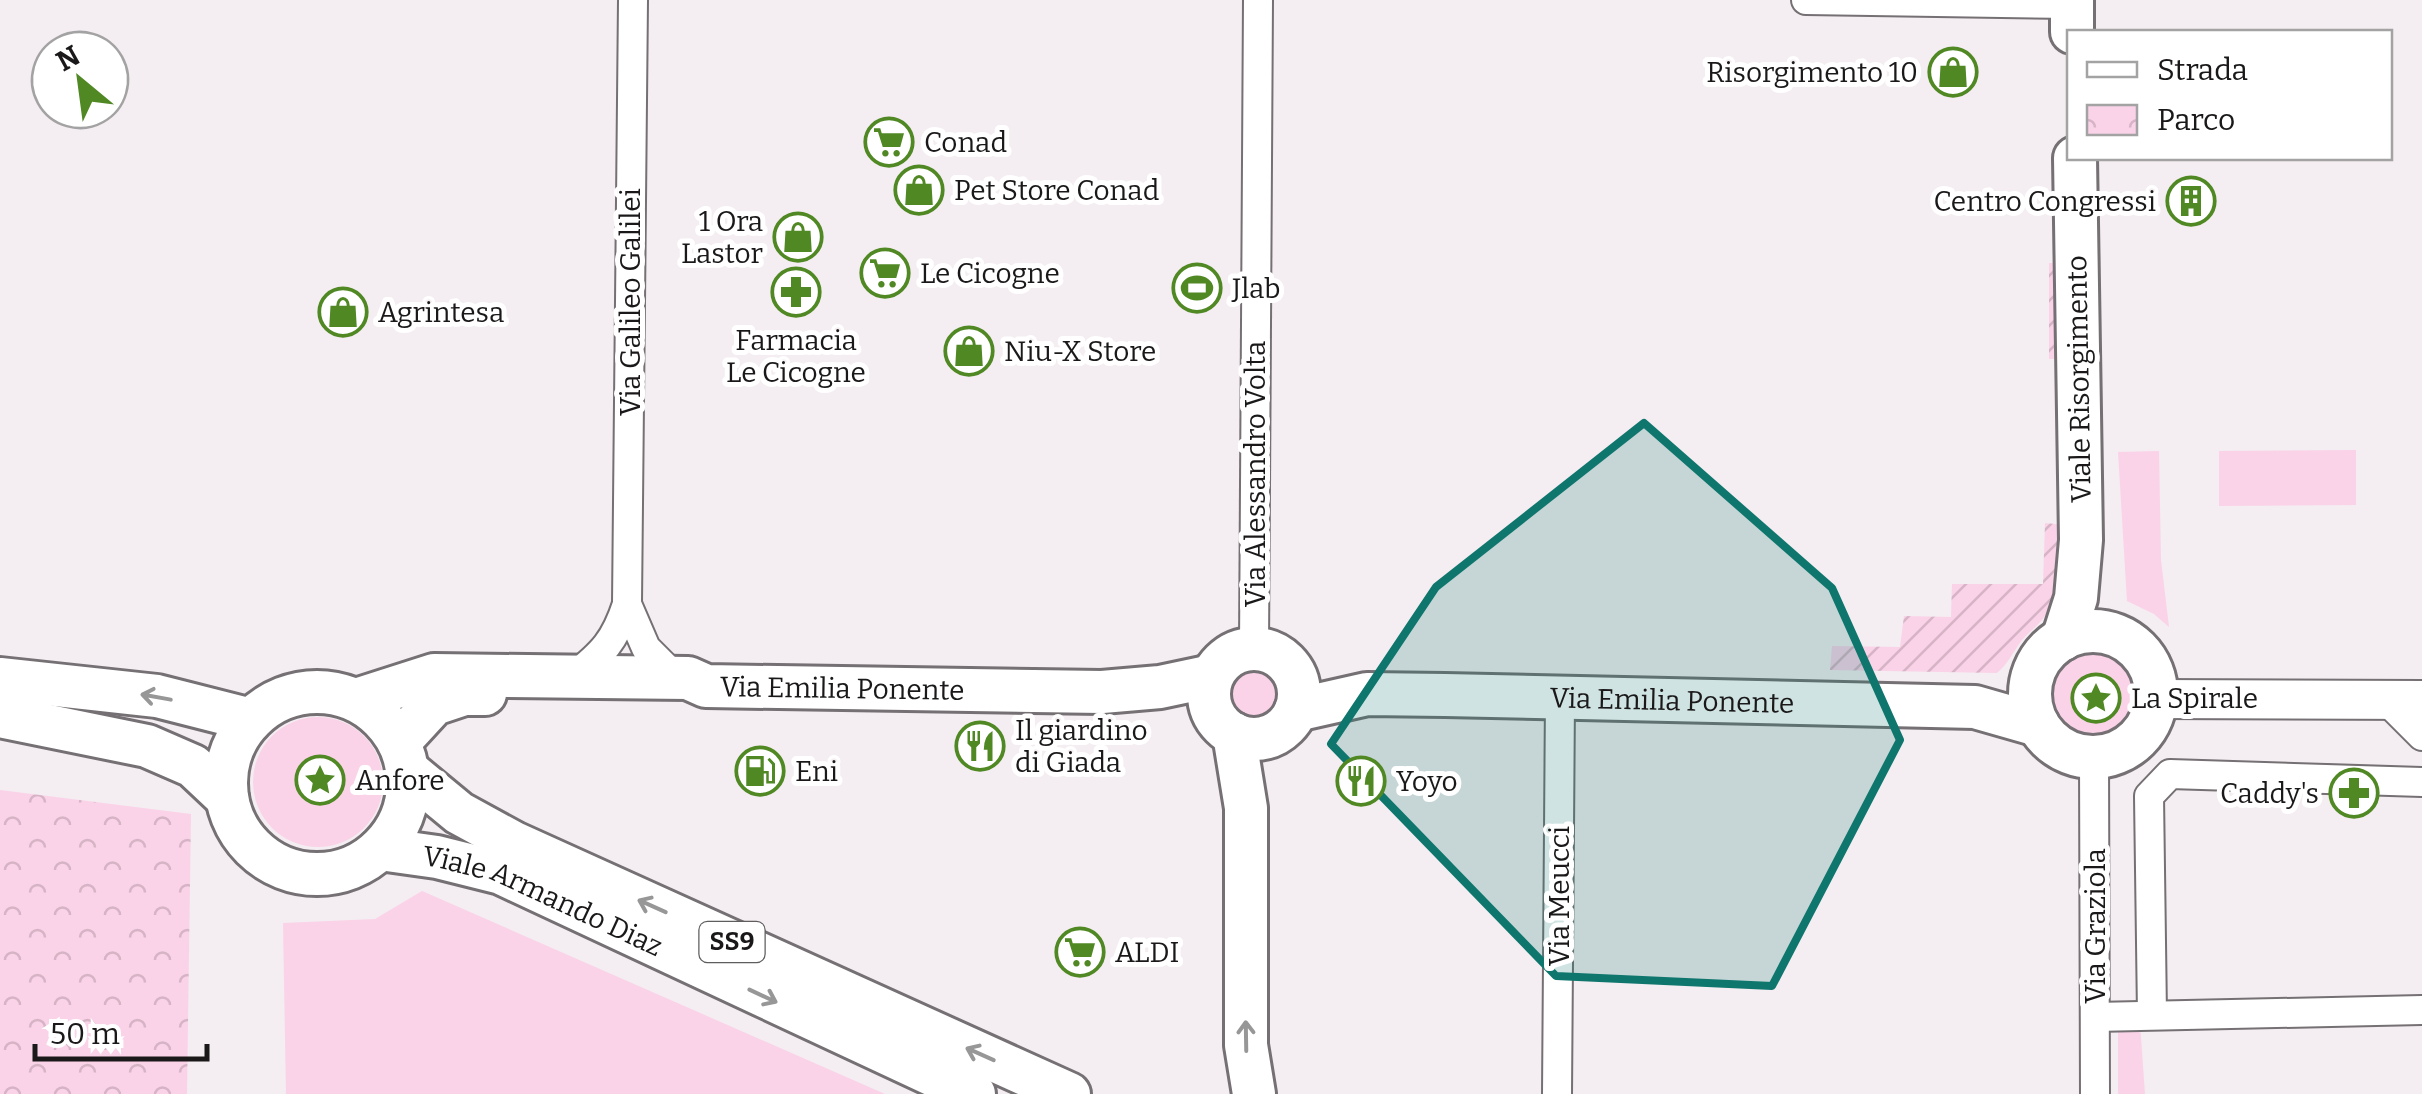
<svg xmlns="http://www.w3.org/2000/svg" width="2422" height="1094" font-family="Bitter,serif">
  <style>
    .grass { fill: #fad3e8 }
    .park { fill: url(#park-crowns) }
    .garden { fill: url(#garden-furrows) }
    .lines { fill: none; stroke-linecap: round; stroke-linejoin: round }
    .minor-casing { stroke: #757073; stroke-width: 32 }
    .secondary-casing { stroke: #757073; stroke-width: 42 }
    .primary-casing { stroke: #757073; stroke-width: 48 }
    .minor { stroke: #fff; stroke-width: 28 }
    .secondary { stroke: #fff; stroke-width: 38 }
    .primary { stroke: #fff; stroke-width: 42 }
    .oneway { stroke: #989798 }
    .marked { fill: #0f766e; fill-opacity: 0.2; stroke: #0f766e; stroke-width: 8; stroke-linejoin: round }
    .labels { text-anchor: middle; dominant-baseline: central; stroke-width: 10; stroke-linejoin: round; paint-order: stroke }
    .shield { fill: #fff; stroke: #5f5d5e; stroke-width: 2.5 }
    .shield-label { font-size: 25px; font-weight: bold; fill: #1a1819 }
    .poi-label { font-size: 28px; fill: #1a1819; stroke: #fff; text-anchor: start }
    .street-label { font-size: 28px; fill: #1a1819; stroke: #fff }
  </style>
  <defs>
    <pattern id="park-crowns" width="20" height="18" patternUnits="userSpaceOnUse" patternTransform="scale(2.5)"><rect width="20" height="18" fill="#fad3e8"/><path d="M2 6a3 3 0 1 1 6 0M12 15a3 3 0 1 1 6 0" fill="none" stroke="#d6b4c6"/></pattern>
    <pattern id="garden-furrows" width="10" height="10" patternUnits="userSpaceOnUse" patternTransform="scale(2.5)"><rect width="10" height="10" fill="#fad3e8"/><path d="M-1 1l2-2M0 10L10 0M9 11l2-2" fill="none" stroke="#d6b4c6"/></pattern>
  </defs>
  <rect width="100%" height="100%" fill="#f4edf1"/>
  <g class="grass">
    <path d="M 2356,450 L 2356,505 L 2219,506 L 2219,451 Z"/>
    <path d="M 2159,451 L 2161,560 L 2169,627 L 2154,614 L 2127,601 L 2118,452 Z"/>
    <circle cx="2093" cy="693" r="46"/>
    <circle cx="1254" cy="694" r="26"/>
    <circle cx="318" cy="782" r="65"/>
    <path d="M 422,891 L 885,1094 L 286,1094 L 283,923 L 375,919 Z"/>
    <path d="M 2140,1023 L 2145,1094 L 2118,1094 L 2118,1024 Z"/>
  </g>
  <path class="park" d="M 0,790 L 191,814 L 187,1094 L 0,1094 Z"/>
  <g class="garden">
    <rect x="2049" y="263" width="10" height="96"/>
    <path d="M 2045,523 L 2065,525 L 2059,577 C 2051,589 2053,604 2045,616 C 2039,625 2029,632 2022,640 C 2013,652 2008,664 1997,673 L 1830,670 L 1832,646 L 1900,647 L 1904,616 L 1951,617 L 1952,584 L 2043,584 Z"/>
  </g>
  <g class="lines">
    <g class="minor-casing">
      <g id="minor">
        <path d="M 1806,0 L 2072,4"/>
        <path d="M 627,604 L 646,648 L 676,678"/>
        <path d="M 1254,648 L 1258,0"/>
        <path d="M 573,677 C 603,653 615,641 627,604 L 633,0"/>
        <path d="M 2386,700 L 2422,736"/>
        <path d="M 2094,757 L 2095,1094"/>
        <path d="M 2152,1015 L 2149,796 L 2170,774 L 2422,782"/>
        <path d="M 2095,1017 L 2422,1010"/>
        <path d="M 1557,1094 L 1560,698"/>
      </g>
    </g>
    <g class="secondary-casing">
      <path id="secondary" d="M 2156,699 L 2422,700"/>
    </g>
    <g class="primary-casing">
      <g id="primary">
        <path d="M 2072,0 L 2072,32"/>
        <circle cx="2093" cy="694" r="63"/>
        <path d="M 2063,639 L 2076,598 L 2081,540 L 2075,158"/>
        <circle cx="1254" cy="694" r="45"/>
        <path d="M 0,679 L 157,696 L 251,720"/>
        <circle cx="317" cy="783" r="91"/>
        <path id="s1" d="M 356,700 L 434,675 L 688,678 L 706,686 L 1102,692 L 1160,687 L 1212,676"/>
        <path id="s2" d="M 1296,710 L 1367,694 L 1445,695 L 1975,707 L 2038,725"/>
        <path d="M 0,716 L 147,746 L 193,766 L 227,798"/>
        <path d="M 1234,734 L 1246,808 L 1246,1045 L 1254,1094"/>
        <path d="M 399,742 L 434,704 L 464,694 L 485,694"/>
        <path d="M 407,770 L 459,813 L 514,843 L 1069,1094"/>
        <path id="s3" d="M 380,849 L 437,857 L 501,873 L 974,1094"/>
      </g>
    </g>
    <use href="#minor" class="minor"/>
    <use href="#secondary" class="secondary"/>
    <use href="#primary" class="primary"/>
  </g>
  <defs><path id="oneway-shaft" d="M-6 0H5M1.5-3L5.5 0L1.5 3" fill="none" stroke-width="1.6" stroke-linecap="round" stroke-linejoin="round" transform="scale(2.5)"/></defs>
  <g class="oneway">
    <use href="#oneway-shaft" transform="translate(156 697) rotate(-170)"/>
    <use href="#oneway-shaft" transform="translate(652 906) rotate(-156)"/>
    <use href="#oneway-shaft" transform="translate(763 996) rotate(25)"/>
    <use href="#oneway-shaft" transform="translate(1246 1036) rotate(-91)"/>
    <use href="#oneway-shaft" transform="translate(980 1054) rotate(-156)"/>
  </g>
  <path class="marked" d="M 1644,423 L 1832,588 L 1900,740 L 1772,986 L 1556,976 L 1331,744 L 1436,587 Z"/>
  <defs>
    <g id="shop-ring" transform="scale(2.5)"><circle r="9.5" fill="#fff" stroke="#508824" stroke-width="1.5"/><path d="M-5-2.5h2.3a2.7 3.5 0 0 1 5.4 0H5L5.5 6h-11ZM-1.5-2.5h3a1.5 2.3 0 0 0-3 0Z" fill="#508824"/></g>
    <g id="supermarket-ring" transform="scale(2.5)"><circle r="9.5" fill="#fff" stroke="#508824" stroke-width="1.5"/><path d="M-6-5.5h2.5l.6 2H6L4.5 2H-2.5L-4.4-4H-6ZM-1.5 3.2a1.3 1.3 0 1 0 .1 0ZM3 3.2a1.3 1.3 0 1 0 .1 0Z" fill="#508824"/></g>
    <g id="building-ring" transform="scale(2.5)"><circle r="9.5" fill="#fff" stroke="#508824" stroke-width="1.5"/><path d="M-4-6H4V6H1V3H-1V6H-4ZM-2.5-4.3h1.7v1.8h-1.7ZM.8-4.3h1.7v1.8H.8ZM-2.5-1h1.7V.8h-1.7ZM.8-1h1.7V.8H.8Z" fill="#508824"/></g>
    <g id="stadium-ring" transform="scale(2.5)"><circle r="9.5" fill="#fff" stroke="#508824" stroke-width="1.5"/><path d="M0-5a6.5 5 0 1 0 0 10a6.5 5 0 1 0 0-10ZM-3.5-1.8h7v3.6h-7Z" fill="#508824"/></g>
    <g id="pharmacy-ring" transform="scale(2.5)"><circle r="9.5" fill="#fff" stroke="#508824" stroke-width="1.5"/><path d="M-2-6h4v4h4v4h-4v4h-4v-4h-4v-4h4Z" fill="#508824"/></g>
    <g id="sight-ring" transform="scale(2.5)"><circle r="9.5" fill="#fff" stroke="#508824" stroke-width="1.5"/><path d="M0-6L1.8-2.2L6-1.7L2.9 1.2L3.7 5.4L0 3.3L-3.7 5.4L-2.9 1.2L-6-1.7L-1.8-2.2Z" fill="#508824"/></g>
    <g id="restaurant-ring" transform="scale(2.5)"><circle r="9.5" fill="#fff" stroke="#508824" stroke-width="1.5"/><path d="M-5-6h1v4h1v-4h1v4h1v-4h1v5L-1.5 .5V6h-2V.5L-5-1ZM5-6V6H3V1.5H1.5Q1.5-4 5-6Z" fill="#508824"/></g>
    <g id="fuel-ring" transform="scale(2.5)"><circle r="9.5" fill="#fff" stroke="#508824" stroke-width="1.5"/><path d="M-5.5-6h7V0h2V4h1.3V-2.5L3-4.5l.8-.8L6-3V5H2.5V1h-1V6h-7ZM-4.2-4.7v3.2H.2V-4.7Z" fill="#508824"/></g>
  </defs>
  <g fill-rule="evenodd">
    <use href="#shop-ring" x="1953" y="72"/>
    <use href="#supermarket-ring" x="889" y="142"/>
    <use href="#shop-ring" x="919" y="190"/>
    <use href="#building-ring" x="2191" y="201"/>
    <use href="#shop-ring" x="798" y="237"/>
    <use href="#supermarket-ring" x="885" y="273"/>
    <use href="#stadium-ring" x="1197" y="288"/>
    <use href="#pharmacy-ring" x="796" y="292"/>
    <use href="#shop-ring" x="343" y="312"/>
    <use href="#shop-ring" x="969" y="351"/>
    <use href="#sight-ring" x="2096" y="698"/>
    <use href="#restaurant-ring" x="980" y="746"/>
    <use href="#fuel-ring" x="760" y="771"/>
    <use href="#sight-ring" x="320" y="780"/>
    <use href="#restaurant-ring" x="1361" y="781"/>
    <use href="#pharmacy-ring" x="2354" y="793"/>
    <use href="#supermarket-ring" x="1080" y="952"/>
  </g>
  <g class="labels">
    <rect class="shield" x="699.5" y="922" width="65" height="40" rx="8"/>
    <g class="shield-label">
      <text x="732" y="942">SS9</text>
    </g>
    <g class="poi-label">
      <text x="1918" y="72" text-anchor="end">Risorgimento 10</text>
      <text x="924" y="142">Conad</text>
      <text x="954" y="190">Pet Store Conad</text>
      <text x="2156" y="201" text-anchor="end">Centro Congressi</text>
      <text x="763" y="221" text-anchor="end">1 Ora<tspan x="763" dy="32">Lastor</tspan></text>
      <text x="920" y="273">Le Cicogne</text>
      <text x="1232" y="288">Jlab</text>
      <text x="378" y="312">Agrintesa</text>
      <text x="796" y="340" text-anchor="middle">Farmacia<tspan x="796" dy="32">Le Cicogne</tspan></text>
      <text x="1004" y="351">Niu-X Store</text>
      <text x="2131" y="698">La Spirale</text>
      <text x="1015" y="730">Il giardino<tspan x="1015" dy="32">di Giada</tspan></text>
      <text x="795" y="771">Eni</text>
      <text x="355" y="780">Anfore</text>
      <text x="1396" y="781">Yoyo</text>
      <text x="2319" y="793" text-anchor="end">Caddy's</text>
      <text x="1115" y="952">ALDI</text>
    </g>
    <g class="street-label">
      <text transform="translate(630 302) rotate(-90)">Via Galileo Galilei</text>
      <text transform="translate(2079 379) rotate(-91)">Viale Risorgimento</text>
      <text transform="translate(1255 474) rotate(-90)">Via Alessandro Volta</text>
      <text stroke="none"><textPath href="#s1" startOffset="492">Via Emilia Ponente</textPath></text>
      <text stroke="none"><textPath href="#s2" startOffset="378">Via Emilia Ponente</textPath></text>
      <text transform="translate(1559 896) rotate(-90)">Via Meucci</text>
      <text stroke="none"><textPath href="#s3" startOffset="172">Viale Armando Diaz</textPath></text>
      <text transform="translate(2095 926) rotate(-90)">Via Graziola</text>
    </g>
  </g>
  <rect x="2067" y="30" width="325" height="130" fill="#ffffff" stroke="#a3a3a3" stroke-width="2.5"/>
  <rect x="2087" y="62" width="50" height="15" fill="#ffffff" stroke="#a3a3a3" stroke-width="2.5"/>
  <text x="2157" y="80" font-size="30" fill="#1a1819">Strada</text>
  <rect x="2087" y="105" width="50" height="30" fill="url(#park-crowns)" stroke="#a3a3a3" stroke-width="2.5"/>
  <text x="2157" y="130" font-size="30" fill="#1a1819">Parco</text>
  <g transform="translate(80 80) rotate(331)"><circle r="48" fill="#ffffff" stroke="#a3a3a3" stroke-width="2.5"/>
  <path d="M0-8L18 38L0 25L-18 38Z" fill="#508824"/>
  <text y="-15" font-size="28" font-weight="bold" text-anchor="middle" fill="#1a1819">N</text>
  </g>
  <path d="M35 1044v15h172v-15" fill="none" stroke="#1a1819" stroke-width="5"/>
  <text x="50" y="1044" font-size="30" fill="#1a1819" stroke="#ffffff" stroke-width="8" paint-order="stroke">50 m</text>
</svg>
